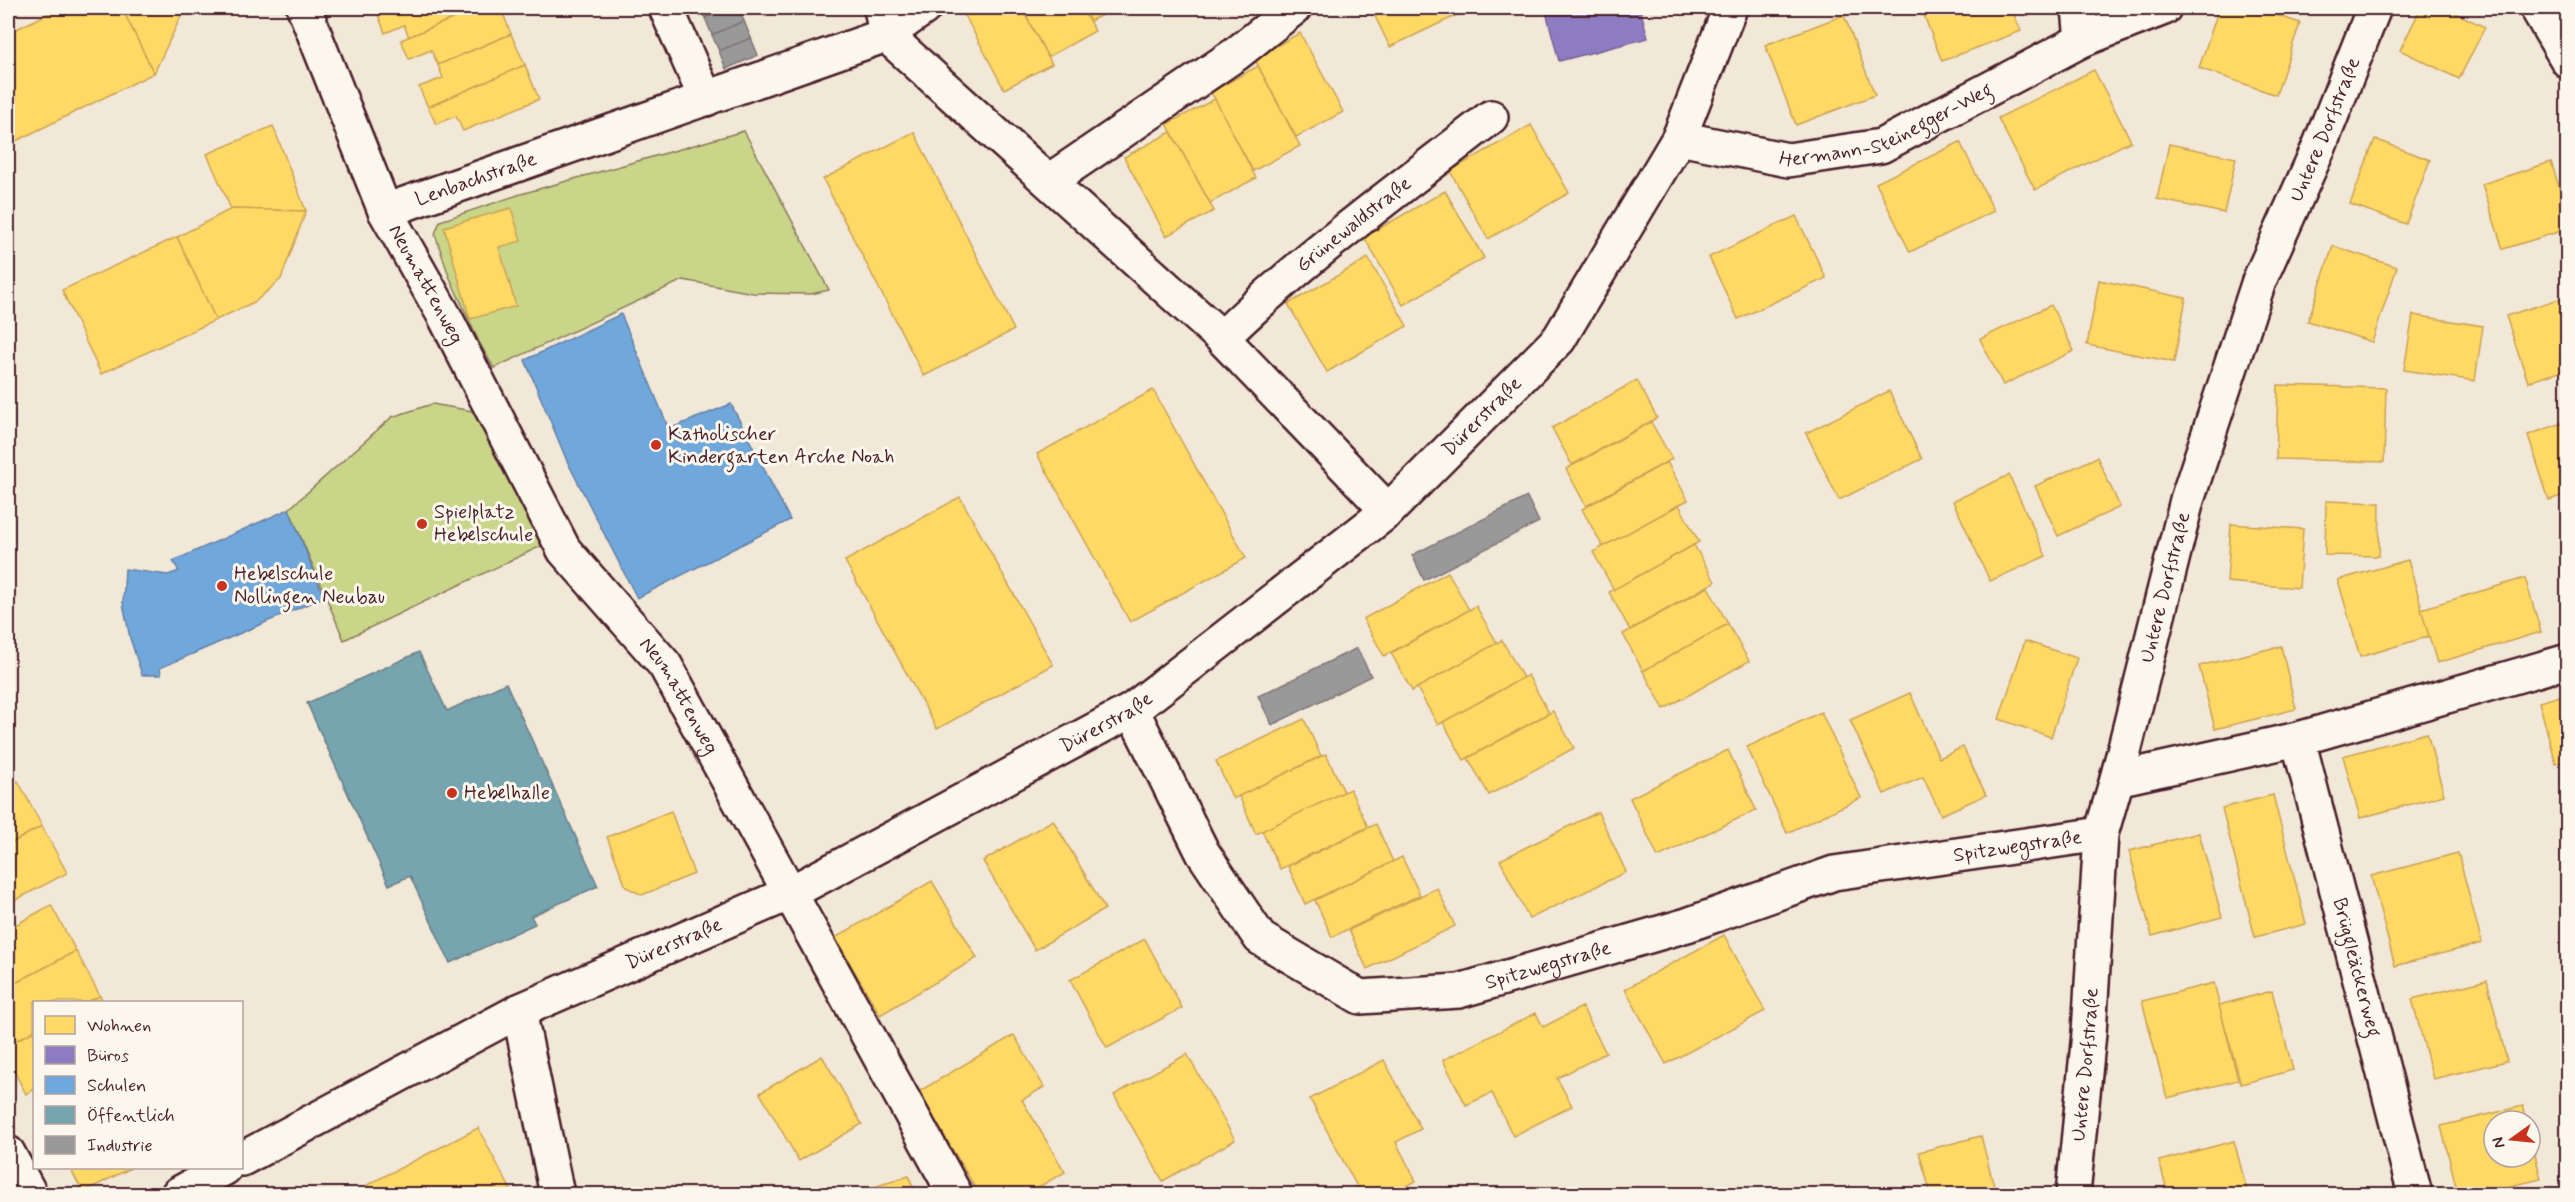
<svg xmlns="http://www.w3.org/2000/svg" width="2575" height="1202" font-family="Mynerve,sans-serif">
  <style>
    .green { fill: #c9d588; stroke: #8a7a5a; stroke-width: 1.5 }
    .homes { fill: #ffd966; stroke: #c9a154; stroke-width: 1.5 }
    .offices { fill: #8e7cc3; stroke: #7a6095; stroke-width: 1.5 }
    .schools { fill: #6fa8dc; stroke: #647fa7; stroke-width: 1.5 }
    .public { fill: #76a5af; stroke: #697d87; stroke-width: 1.5 }
    .industry { fill: #999; stroke: #817478; stroke-width: 1.5 }
    .lines { fill: none; stroke-linecap: round; stroke-linejoin: round }
    .minor-casing { stroke: #4a1f2b; stroke-width: 38 }
    .minor { stroke: #fbf7ec; stroke-width: 33 }
    .poi-dot { fill: #c8321e; stroke: #fbf7ec; stroke-width: 2 }
    .labels { text-anchor: middle; dominant-baseline: central; stroke-width: 6; stroke-linejoin: round; paint-order: stroke }
    .street-label { font-size: 20px; fill: #4a1f2b; stroke: #fbf7ec }
    .poi-label { font-size: 20px; fill: #4a1f2b; stroke: #fbf7ec; text-anchor: start }
  </style>
  <rect width="100%" height="100%" fill="#f2e8d7"/>
  <filter id="ink" filterUnits="userSpaceOnUse"><feTurbulence type="fractalNoise" baseFrequency=".0167" numOctaves="2"/><feDisplacementMap in="SourceGraphic" scale="12" xChannelSelector="R" yChannelSelector="G"/><feConvolveMatrix kernelMatrix="1 2 1 2 8 2 1 2 1" color-interpolation-filters="sRGB"/></filter>
  <g filter="url(#ink)">
    <g class="green">
      <path d="M 744,131 L 829,290 L 811,294 L 753,293 L 683,280 L 494,368 L 479,342 L 449,276 L 435,234 L 440,221 L 521,194 Z"/>
      <path d="M 432,404 L 478,412 L 558,538 L 344,640 L 289,509 L 392,417 Z"/>
    </g>
    <g class="homes">
      <path d="M 60,8 L 122,8 L 154,73 L 8,145 L 8,33 Z"/>
      <path d="M 122,8 L 185,8 L 154,73 Z"/>
      <path d="M 388,8 L 479,8 L 409,37 L 404,25 L 385,33 L 377,12 Z"/>
      <path d="M 479,8 L 501,8 L 511,34 L 438,65 L 431,50 L 409,59 L 401,40 Z"/>
      <path d="M 967,8 L 1021,8 L 1052,64 L 1004,89 L 962,10 Z"/>
      <path d="M 1022,8 L 1082,8 L 1095,31 L 1048,57 Z"/>
      <path d="M 1083,8 L 1116,8 L 1090,21 Z"/>
      <path d="M 1371,8 L 1472,8 L 1390,47 Z"/>
      <path d="M 1921,8 L 2011,8 L 2021,31 L 1942,61 Z"/>
      <path d="M 2219,8 L 2255,8 L 2300,23 L 2276,95 L 2199,68 Z"/>
      <path d="M 2421,8 L 2445,8 L 2485,27 L 2459,79 L 2400,50 Z"/>
      <path d="M 1844,15 L 1875,95 L 1796,125 L 1765,45 Z"/>
      <path d="M 1300,33 L 1343,112 L 1296,137 L 1254,58 Z"/>
      <path d="M 511,34 L 525,65 L 428,107 L 419,87 L 443,78 L 438,65 Z"/>
      <path d="M 525,65 L 539,99 L 463,131 L 456,116 L 436,124 L 428,107 Z"/>
      <path d="M 1258,66 L 1300,146 L 1253,171 L 1211,92 Z"/>
      <path d="M 2094,70 L 2131,141 L 2035,190 L 1998,118 Z"/>
      <path d="M 1215,99 L 1256,178 L 1210,203 L 1167,124 Z"/>
      <path d="M 1531,125 L 1569,193 L 1488,239 L 1450,171 Z"/>
      <path d="M 273,126 L 306,211 L 231,209 L 207,154 Z"/>
      <path d="M 914,132 L 1014,330 L 924,376 L 823,179 Z"/>
      <path d="M 1171,132 L 1214,211 L 1166,236 L 1124,157 Z"/>
      <path d="M 2375,139 L 2430,160 L 2406,224 L 2350,204 Z"/>
      <path d="M 1960,142 L 1994,211 L 1910,252 L 1876,183 Z"/>
      <path d="M 2169,144 L 2236,158 L 2224,213 L 2157,199 Z"/>
      <path d="M 2551,162 L 2568,214 L 2568,229 L 2503,249 L 2482,184 Z"/>
      <path d="M 1445,191 L 1484,258 L 1403,305 L 1364,237 Z"/>
      <path d="M 511,208 L 521,241 L 499,247 L 516,306 L 470,319 L 444,227 Z"/>
      <path d="M 231,209 L 306,211 L 281,279 L 256,301 L 216,320 L 177,237 Z"/>
      <path d="M 1796,216 L 1826,278 L 1738,319 L 1709,257 Z"/>
      <path d="M 177,237 L 216,320 L 101,374 L 62,290 Z"/>
      <path d="M 2333,246 L 2397,267 L 2372,342 L 2308,321 Z"/>
      <path d="M 1368,258 L 1407,326 L 1327,372 L 1288,304 Z"/>
      <path d="M 2099,280 L 2186,298 L 2174,362 L 2087,345 Z"/>
      <path d="M 2568,296 L 2568,369 L 2528,382 L 2506,316 Z"/>
      <path d="M 2051,305 L 2074,351 L 2003,385 L 1980,339 Z"/>
      <path d="M 2413,315 L 2483,326 L 2475,381 L 2404,370 Z"/>
      <path d="M 1637,380 L 1657,418 L 1572,465 L 1552,428 Z"/>
      <path d="M 2278,385 L 2386,388 L 2384,462 L 2276,459 Z"/>
      <path d="M 1153,390 L 1246,558 L 1130,622 L 1037,454 Z"/>
      <path d="M 1889,391 L 1922,459 L 1839,500 L 1806,433 Z"/>
      <path d="M 2568,421 L 2568,494 L 2549,500 L 2528,435 Z"/>
      <path d="M 1651,422 L 1672,459 L 1586,506 L 1566,469 Z"/>
      <path d="M 2097,457 L 2120,507 L 2058,536 L 2035,486 Z"/>
      <path d="M 1667,462 L 1688,500 L 1603,547 L 1582,509 Z"/>
      <path d="M 2009,475 L 2046,556 L 1990,581 L 1953,501 Z"/>
      <path d="M 960,497 L 1053,665 L 937,729 L 845,561 Z"/>
      <path d="M 2326,501 L 2380,503 L 2379,556 L 2325,555 Z"/>
      <path d="M 1679,505 L 1699,542 L 1614,590 L 1593,552 Z"/>
      <path d="M 2231,524 L 2303,529 L 2299,588 L 2227,582 Z"/>
      <path d="M 1694,545 L 1715,582 L 1630,630 L 1609,592 Z"/>
      <path d="M 2408,560 L 2430,636 L 2360,657 L 2338,580 Z"/>
      <path d="M 1448,572 L 1469,610 L 1384,656 L 1363,619 Z"/>
      <path d="M 2525,578 L 2541,632 L 2437,663 L 2421,609 Z"/>
      <path d="M 1708,587 L 1728,624 L 1643,671 L 1623,634 Z"/>
      <path d="M 1476,606 L 1497,643 L 1412,691 L 1391,653 Z"/>
      <path d="M 1728,624 L 1749,661 L 1664,709 L 1643,671 Z"/>
      <path d="M 1502,640 L 1523,678 L 1438,725 L 1417,688 Z"/>
      <path d="M 2025,641 L 2077,658 L 2051,737 L 1999,719 Z"/>
      <path d="M 2281,646 L 2296,709 L 2215,729 L 2199,666 Z"/>
      <path d="M 1528,675 L 1549,713 L 1464,760 L 1443,722 Z"/>
      <path d="M 1910,693 L 1939,758 L 1963,747 L 1986,795 L 1941,815 L 1923,777 L 1884,794 L 1850,720 Z"/>
      <path d="M 2568,694 L 2568,760 L 2556,764 L 2539,702 Z"/>
      <path d="M 1553,711 L 1574,748 L 1489,795 L 1468,758 Z"/>
      <path d="M 1821,712 L 1861,798 L 1787,833 L 1747,747 Z"/>
      <path d="M 1304,719 L 1321,756 L 1233,799 L 1216,761 Z"/>
      <path d="M 2427,733 L 2444,795 L 2360,818 L 2343,756 Z"/>
      <path d="M 1728,750 L 1756,810 L 1658,857 L 1630,798 Z"/>
      <path d="M 1326,754 L 1344,792 L 1256,834 L 1239,796 Z"/>
      <path d="M 18,781 L 42,826 L 8,845 L 8,786 Z"/>
      <path d="M 1350,789 L 1368,827 L 1280,869 L 1262,831 Z"/>
      <path d="M 2273,795 L 2306,924 L 2255,937 L 2222,808 Z"/>
      <path d="M 671,811 L 694,874 L 642,895 L 626,887 L 607,837 Z"/>
      <path d="M 1598,812 L 1626,872 L 1529,919 L 1500,860 Z"/>
      <path d="M 1053,820 L 1105,909 L 1035,950 L 983,861 Z"/>
      <path d="M 1376,824 L 1393,862 L 1305,904 L 1288,866 Z"/>
      <path d="M 42,826 L 67,873 L 8,904 L 8,845 Z"/>
      <path d="M 2199,833 L 2222,917 L 2152,936 L 2129,851 Z"/>
      <path d="M 2458,853 L 2482,943 L 2395,966 L 2371,876 Z"/>
      <path d="M 1402,857 L 1420,895 L 1332,937 L 1315,900 Z"/>
      <path d="M 932,881 L 977,958 L 880,1015 L 835,938 Z"/>
      <path d="M 1437,888 L 1455,926 L 1367,969 L 1349,930 Z"/>
      <path d="M 51,905 L 76,951 L 8,987 L 8,929 Z"/>
      <path d="M 1724,935 L 1765,1011 L 1666,1064 L 1625,989 Z"/>
      <path d="M 1145,939 L 1182,1008 L 1107,1048 L 1070,980 Z"/>
      <path d="M 76,951 L 100,996 L 87,1002 L 34,1002 L 34,1031 L 8,1045 L 8,987 Z"/>
      <path d="M 2487,980 L 2507,1061 L 2433,1079 L 2412,999 Z"/>
      <path d="M 2214,983 L 2238,1080 L 2167,1098 L 2142,1001 Z"/>
      <path d="M 2272,991 L 2293,1070 L 2241,1084 L 2219,1005 Z"/>
      <path d="M 100,996 L 104,1002 L 87,1002 Z"/>
      <path d="M 1582,1007 L 1606,1053 L 1557,1078 L 1572,1106 L 1513,1136 L 1492,1093 L 1466,1105 L 1443,1060 L 1536,1013 L 1543,1027 Z"/>
      <path d="M 34,1031 L 34,1089 L 26,1094 L 8,1060 L 8,1045 Z"/>
      <path d="M 1014,1035 L 1044,1087 L 1022,1100 L 1065,1172 L 1026,1194 L 979,1194 L 918,1092 Z"/>
      <path d="M 1187,1054 L 1235,1140 L 1163,1181 L 1114,1095 Z"/>
      <path d="M 822,1056 L 862,1124 L 799,1161 L 760,1093 Z"/>
      <path d="M 1384,1060 L 1421,1129 L 1396,1142 L 1416,1181 L 1391,1194 L 1361,1194 L 1310,1099 Z"/>
      <path d="M 2523,1106 L 2527,1121 L 2494,1121 L 2494,1157 L 2530,1157 L 2530,1134 L 2541,1179 L 2476,1194 L 2458,1194 L 2441,1126 Z"/>
      <path d="M 478,1128 L 513,1194 L 372,1194 L 367,1185 Z"/>
      <path d="M 1981,1136 L 1996,1194 L 1931,1194 L 1919,1152 Z"/>
      <path d="M 2234,1141 L 2248,1194 L 2168,1194 L 2159,1161 Z"/>
      <path d="M 70,1168 L 131,1168 L 83,1192 Z"/>
      <path d="M 909,1176 L 915,1194 L 852,1194 Z"/>
    </g>
    <path class="offices" d="M 1545,8 L 1640,8 L 1648,38 L 1559,61 Z"/>
    <g class="schools">
      <path d="M 621,314 L 669,429 L 731,404 L 790,520 L 637,598 L 567,461 L 525,360 Z"/>
      <path d="M 289,509 L 324,597 L 160,668 L 161,675 L 142,675 L 130,638 L 123,603 L 125,569 L 168,575 L 179,571 L 173,561 Z"/>
    </g>
    <path class="public" d="M 419,652 L 447,711 L 506,683 L 598,886 L 531,916 L 535,924 L 450,963 L 410,876 L 389,885 L 307,703 Z"/>
    <g class="industry">
      <path d="M 700,8 L 730,8 L 705,18 Z"/>
      <path d="M 730,8 L 738,8 L 744,21 L 712,35 L 705,18 Z"/>
      <path d="M 744,21 L 751,38 L 719,51 L 712,35 Z"/>
      <path d="M 751,38 L 758,55 L 726,69 L 719,51 Z"/>
      <path d="M 1527,497 L 1539,522 L 1424,580 L 1412,555 Z"/>
      <path d="M 1357,648 L 1371,676 L 1272,725 L 1258,696 Z"/>
    </g>
    <g class="lines">
      <g class="minor-casing">
        <g id="minor">
          <path id="s1" d="M 304,8 L 385,211 L 886,35 L 924,8"/>
          <path d="M 666,8 L 706,99"/>
          <path d="M 881,8 L 886,35 L 1222,338 L 1388,511"/>
          <path d="M 2537,8 L 2568,61"/>
          <path d="M 2082,40 L 2164,8"/>
          <path id="s2" d="M 1679,138 L 1788,160 L 1881,146 L 2082,40 L 2079,8"/>
          <path d="M 1049,181 L 1236,54 L 1294,8"/>
          <path id="s3" d="M 385,211 L 445,317 L 564,550 L 665,665 L 955,1194"/>
          <path id="s4" d="M 1222,338 C 1304,257 1400,189 1491,117"/>
          <path id="s5" d="M 1132,710 L 1203,853 L 1260,938 L 1360,997 L 1459,991 L 1687,925 L 1834,873 L 2101,834"/>
          <path id="s6" d="M 2298,739 L 2415,1194"/>
          <path d="M 2117,779 L 2298,739 L 2568,661"/>
          <path d="M 519,1011 L 557,1194"/>
          <path d="M 8,1153 L 30,1194"/>
          <path id="s7" d="M 242,1159 L 519,1011 L 790,893 L 1132,710 L 1388,511 L 1559,339 L 1679,138 L 1730,8"/>
          <path d="M 178,1194 L 225,1168"/>
          <path id="s8" d="M 2073,1194 L 2089,1033 L 2101,834 L 2117,779 L 2187,500 L 2259,281 L 2319,147 L 2374,8"/>
        </g>
      </g>
      <use href="#minor" class="minor"/>
    </g>
  </g>
  <g class="poi-dot">
    <circle cx="656" cy="445" r="6"/>
    <circle cx="422" cy="524" r="6"/>
    <circle cx="222" cy="586" r="6"/>
    <circle cx="452" cy="793" r="6"/>
  </g>
  <g class="labels">
    <g class="street-label">
      <text stroke="none"><textPath href="#s2" startOffset="216">Hermann-Steinegger-Weg</textPath></text>
      <text stroke="none"><textPath href="#s8" startOffset="1102">Untere Dorfstraße</textPath></text>
      <text stroke="none"><textPath href="#s1" startOffset="315">Lenbachstraße</textPath></text>
      <text stroke="none"><textPath href="#s4" startOffset="174">Grünewaldstraße</textPath></text>
      <text stroke="none"><textPath href="#s3" startOffset="84">Neumattenweg</textPath></text>
      <text stroke="none"><textPath href="#s7" startOffset="1455">Dürerstraße</textPath></text>
      <text stroke="none"><textPath href="#s8" startOffset="616">Untere Dorfstraße</textPath></text>
      <text stroke="none"><textPath href="#s3" startOffset="570">Neumattenweg</textPath></text>
      <text stroke="none"><textPath href="#s7" startOffset="969">Dürerstraße</textPath></text>
      <text stroke="none"><textPath href="#s5" startOffset="1056">Spitzwegstraße</textPath></text>
      <text stroke="none"><textPath href="#s7" startOffset="483">Dürerstraße</textPath></text>
      <text stroke="none"><textPath href="#s5" startOffset="570">Spitzwegstraße</textPath></text>
      <text stroke="none"><textPath href="#s6" startOffset="236">Brüggleäckerweg</textPath></text>
      <text stroke="none"><textPath href="#s8" startOffset="130">Untere Dorfstraße</textPath></text>
    </g>
    <g class="poi-label">
      <text x="668" y="434">Katholischer<tspan x="668" dy="23">Kindergarten Arche Noah</tspan></text>
      <text x="434" y="512">Spielplatz<tspan x="434" dy="23">Hebelschule</tspan></text>
      <text x="234" y="574">Hebelschule<tspan x="234" dy="23">Nollingen Neubau</tspan></text>
      <text x="464" y="793">Hebelhalle</text>
    </g>
  </g>
  <rect width="2575" height="1202" fill="none" stroke="#fbf7ec" stroke-width="30"/>
  <rect x="15" y="15" width="2545" height="1172" fill="none" stroke="#4a1f2b" stroke-width="2" filter="url(#ink)"/>
  <rect x="33" y="1001" width="210" height="168" fill="#fbf7ec" stroke="#b4a19f" stroke-width="1.5"/>
  <rect x="45" y="1016" width="30" height="18" fill="#ffd966" stroke="#b4a19f" stroke-width="1.5"/>
  <text x="87" y="1031" font-size="18" fill="#4a1f2b">Wohnen</text>
  <rect x="45" y="1046" width="30" height="18" fill="#8e7cc3" stroke="#b4a19f" stroke-width="1.5"/>
  <text x="87" y="1061" font-size="18" fill="#4a1f2b">Büros</text>
  <rect x="45" y="1076" width="30" height="18" fill="#6fa8dc" stroke="#b4a19f" stroke-width="1.5"/>
  <text x="87" y="1091" font-size="18" fill="#4a1f2b">Schulen</text>
  <rect x="45" y="1106" width="30" height="18" fill="#76a5af" stroke="#b4a19f" stroke-width="1.5"/>
  <text x="87" y="1121" font-size="18" fill="#4a1f2b">Öffentlich</text>
  <rect x="45" y="1136" width="30" height="18" fill="#999999" stroke="#b4a19f" stroke-width="1.5"/>
  <text x="87" y="1151" font-size="18" fill="#4a1f2b">Industrie</text>
  <g transform="translate(2512 1139) rotate(255)"><circle r="28" fill="#fbf7ec" stroke="#b4a19f" stroke-width="1.5"/>
  <path d="M0-4.5L10 22L0 15L-10 22Z" fill="#c8321e"/>
  <text y="-9" font-size="16" font-weight="bold" text-anchor="middle" fill="#4a1f2b">N</text>
  </g>
</svg>
